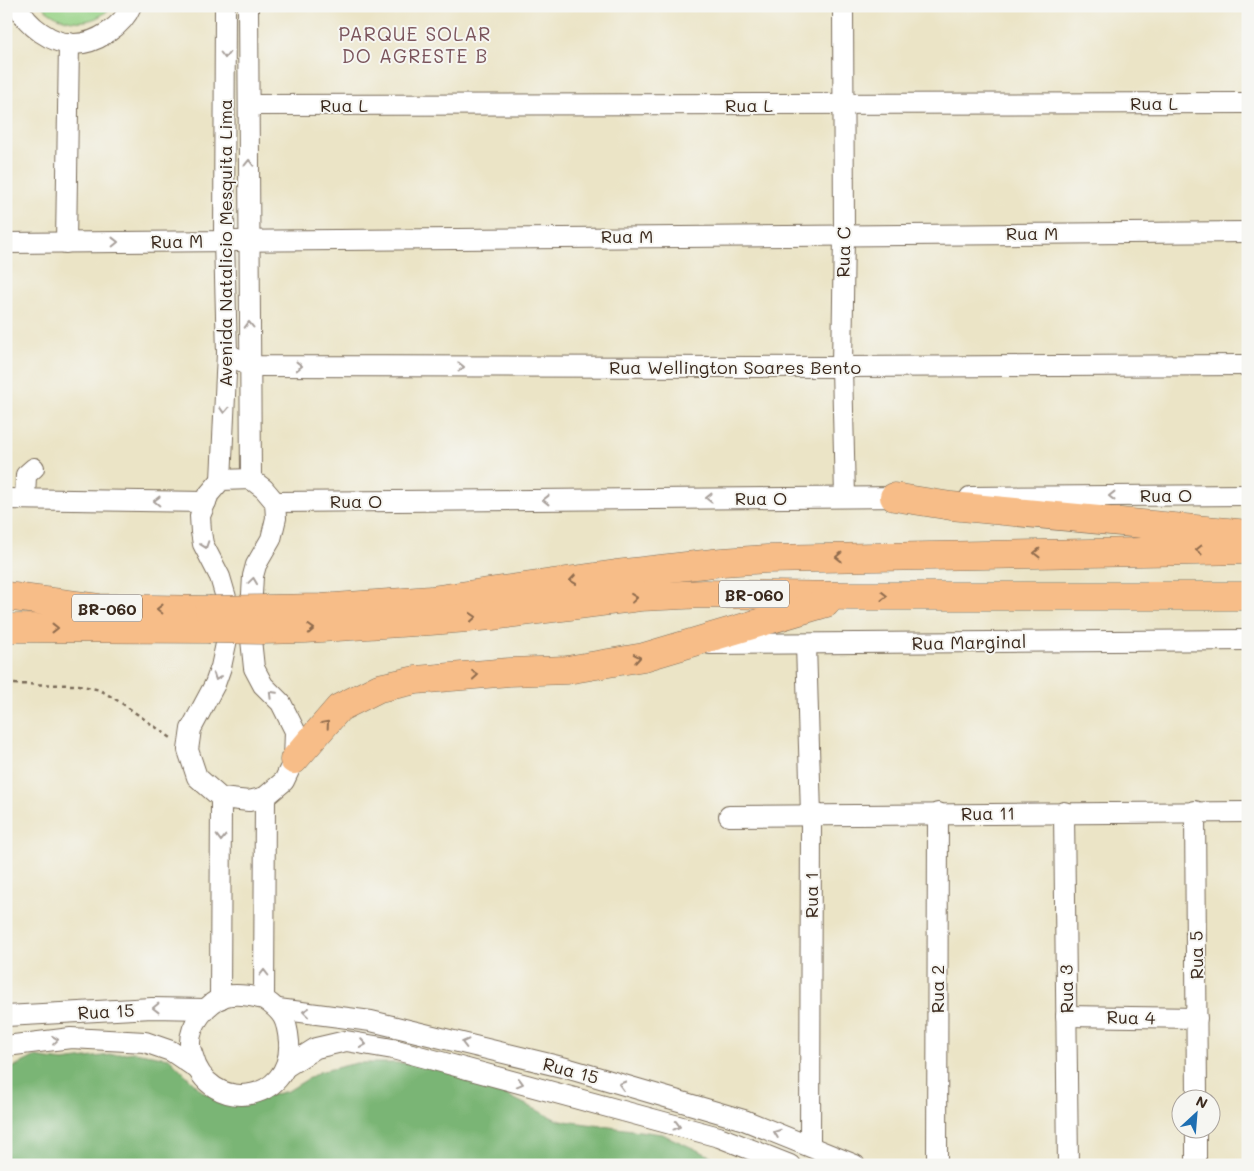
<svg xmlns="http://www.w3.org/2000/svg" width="1254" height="1171" font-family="Mali,sans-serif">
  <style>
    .green { fill: #98d387; stroke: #6a7e52 }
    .forest { fill: #7ab574; stroke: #5a7049 }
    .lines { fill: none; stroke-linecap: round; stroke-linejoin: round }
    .minor-casing { stroke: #796b59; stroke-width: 22 }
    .highway-casing { stroke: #796b59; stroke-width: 29 }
    .path { stroke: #796b59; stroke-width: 2.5; stroke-dasharray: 4 4; stroke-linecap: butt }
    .minor { stroke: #fff; stroke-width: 20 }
    .highway { stroke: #f7bd88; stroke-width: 28 }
    .highway-bridge-casing { stroke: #796b59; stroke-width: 29; stroke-linecap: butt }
    .highway-bridge { stroke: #f7bd88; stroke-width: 28 }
    .oneway { stroke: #a79f9a }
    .oneway2 { stroke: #906c4e }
    .labels { text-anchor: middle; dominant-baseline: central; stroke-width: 4; stroke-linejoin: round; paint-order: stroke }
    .shield { fill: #f6f6f2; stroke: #73675e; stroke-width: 1 }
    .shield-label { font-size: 16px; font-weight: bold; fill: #3b2a1e }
    .street-label { font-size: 18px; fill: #3b2a1e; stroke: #f6f6f2 }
    .neighbourhood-label { font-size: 19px; letter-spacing: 1px; fill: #7b555c; stroke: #f6f6f2 }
  </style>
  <rect width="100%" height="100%" fill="#f6f6f2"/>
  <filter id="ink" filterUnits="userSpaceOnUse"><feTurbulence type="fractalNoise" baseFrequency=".02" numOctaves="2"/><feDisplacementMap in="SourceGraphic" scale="10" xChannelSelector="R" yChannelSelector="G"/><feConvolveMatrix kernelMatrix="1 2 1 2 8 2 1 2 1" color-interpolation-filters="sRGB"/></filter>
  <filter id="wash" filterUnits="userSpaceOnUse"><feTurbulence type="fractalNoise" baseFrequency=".0096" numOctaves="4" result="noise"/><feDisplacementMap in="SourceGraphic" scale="20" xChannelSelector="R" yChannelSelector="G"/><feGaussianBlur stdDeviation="1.12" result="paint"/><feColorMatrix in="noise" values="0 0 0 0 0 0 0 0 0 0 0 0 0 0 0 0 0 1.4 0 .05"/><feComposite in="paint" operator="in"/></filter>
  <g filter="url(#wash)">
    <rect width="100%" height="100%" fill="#ebe4c6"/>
    <path class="green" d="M 42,6 L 112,6 C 94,28 61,25 42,6 Z"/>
    <path class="forest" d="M 134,1052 L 169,1058 L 204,1093 L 242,1102 L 288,1091 L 319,1072 L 357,1063 L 420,1063 L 456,1070 L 557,1120 L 662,1134 L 730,1165 L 6,1165 L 6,1071 L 34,1057 L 63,1061 Z"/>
  </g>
  <g filter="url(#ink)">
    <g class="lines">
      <g class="minor-casing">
        <g id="minor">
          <path d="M 18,6 C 27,26 52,44 74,44 C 96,44 123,26 131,6"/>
          <path d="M 248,6 L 251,479"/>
          <path d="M 843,6 L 844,234 L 842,367 L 845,497"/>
          <path d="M 250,105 L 1248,103"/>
          <path d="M 6,243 L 1248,232"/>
          <path d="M 66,243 L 69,43"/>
          <path d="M 227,353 L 250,366 L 842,367 L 1248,365"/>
          <path d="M 221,480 L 227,353 L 224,240 L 225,6"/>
          <path d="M 970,497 L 1248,495"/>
          <path d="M 6,499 L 206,502"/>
          <path d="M 25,499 L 26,475 L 34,468"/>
          <path d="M 275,502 L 908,497"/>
          <path d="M 710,644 L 1248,640"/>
          <path d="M 806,644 L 811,815 L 810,1146"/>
          <path d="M 1195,811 L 1197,1098"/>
          <path d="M 1064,812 L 1068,1165"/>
          <path d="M 729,816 L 1248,812"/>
          <path d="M 220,999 L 221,798 L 197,777 L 188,750 L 191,729 L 215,684 L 221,667 L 229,630 L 229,608 L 220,577 L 203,544 L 201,532 L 200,516 L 209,494 L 221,480 L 251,479 L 264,489 L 275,502 L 276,518 L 271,539 L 256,565 L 253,576 L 250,630 L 254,668 L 263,685 L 281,703 L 295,731 L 294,760 L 284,781 L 265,797 L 249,801 L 221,798"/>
          <path d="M 264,999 C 252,996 238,993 226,996 C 207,1002 189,1025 190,1045 C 190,1049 192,1053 193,1056 C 208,1115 293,1104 289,1042 C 287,1019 283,1012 264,999 L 265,797"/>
          <path d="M 278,1009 L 371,1021 L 566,1068 L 744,1120 L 855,1165"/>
          <path d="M 6,1016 L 152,1008 L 205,1009"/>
          <path d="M 1066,1016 L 1197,1018"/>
          <path d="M 6,1046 L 71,1038 L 145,1042 L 171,1051 L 196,1068"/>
          <path d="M 286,1067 L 316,1048 L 346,1041 L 393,1049 L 719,1137 L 790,1165"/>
          <path d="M 937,1165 L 938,813"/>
          <path d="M 1196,1165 L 1196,1128"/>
        </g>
      </g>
      <g class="highway-casing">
        <g id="highway">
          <path d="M 894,497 L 951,506 L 1248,534"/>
          <path d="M 6,596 L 99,608 L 209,610"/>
          <path d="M 266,609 L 321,608 L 431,600 L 616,574 L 722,562 L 767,559 L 1248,550"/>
          <path d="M 6,628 L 208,629"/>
          <path d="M 262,630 L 305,629 L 430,621 L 492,616 L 640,597 L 704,594 L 851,596 L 1248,596"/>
          <path d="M 294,760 L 339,708 L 379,688 L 416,680 L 509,672 L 567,670 L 644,657 L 826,603"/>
        </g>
      </g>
      <path class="path" d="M 6,684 L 79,685 L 100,690 L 120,702 L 174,740"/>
      <use href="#minor" class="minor"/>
      <use href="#highway" class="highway"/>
      <g class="highway-bridge-casing">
        <g id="highway-bridge">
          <path d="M 209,610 L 266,609"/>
          <path d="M 208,629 L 262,630"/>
        </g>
      </g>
      <use href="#highway-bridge" class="highway-bridge"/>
    </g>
    <defs><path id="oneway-chevron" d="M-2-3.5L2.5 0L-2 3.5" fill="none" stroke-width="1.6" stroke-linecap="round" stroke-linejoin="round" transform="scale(1.25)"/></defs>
    <g class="oneway">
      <use href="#oneway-chevron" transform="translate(225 55) rotate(90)"/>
      <use href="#oneway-chevron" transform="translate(249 163) rotate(-89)"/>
      <use href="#oneway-chevron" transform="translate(115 242) rotate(-1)"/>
      <use href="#oneway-chevron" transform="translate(249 325) rotate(-91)"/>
      <use href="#oneway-chevron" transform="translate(299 366)"/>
      <use href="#oneway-chevron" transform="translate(461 367)"/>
      <use href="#oneway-chevron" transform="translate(224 410) rotate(93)"/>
      <use href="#oneway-chevron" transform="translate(1112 496) rotate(180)"/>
      <use href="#oneway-chevron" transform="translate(709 498) rotate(180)"/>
      <use href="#oneway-chevron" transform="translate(546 500) rotate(180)"/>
      <use href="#oneway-chevron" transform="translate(157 501) rotate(-179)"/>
      <use href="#oneway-chevron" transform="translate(205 545) rotate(71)"/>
      <use href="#oneway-chevron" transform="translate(253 581) rotate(-82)"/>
      <use href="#oneway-chevron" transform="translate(217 677) rotate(110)"/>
      <use href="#oneway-chevron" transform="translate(272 694) rotate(-134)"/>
      <use href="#oneway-chevron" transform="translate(221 838) rotate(91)"/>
      <use href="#oneway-chevron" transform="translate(264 973) rotate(-90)"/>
      <use href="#oneway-chevron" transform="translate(156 1008) rotate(179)"/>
      <use href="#oneway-chevron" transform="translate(306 1012) rotate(-173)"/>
      <use href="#oneway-chevron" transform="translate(55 1040) rotate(-7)"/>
      <use href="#oneway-chevron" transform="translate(465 1043) rotate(-166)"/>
      <use href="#oneway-chevron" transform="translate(363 1044) rotate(9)"/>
      <use href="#oneway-chevron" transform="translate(520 1083) rotate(15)"/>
      <use href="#oneway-chevron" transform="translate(622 1085) rotate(-164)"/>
      <use href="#oneway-chevron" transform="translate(677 1126) rotate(15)"/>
      <use href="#oneway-chevron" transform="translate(777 1133) rotate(-159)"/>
    </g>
    <g class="oneway2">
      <use href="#oneway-chevron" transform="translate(1199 550) rotate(179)"/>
      <use href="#oneway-chevron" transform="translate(1037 553) rotate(179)"/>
      <use href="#oneway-chevron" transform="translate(839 557) rotate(179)"/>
      <use href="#oneway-chevron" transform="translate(573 580) rotate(172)"/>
      <use href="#oneway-chevron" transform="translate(884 596)"/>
      <use href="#oneway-chevron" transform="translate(634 598) rotate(-6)"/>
      <use href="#oneway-chevron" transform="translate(160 609) rotate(-179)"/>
      <use href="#oneway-chevron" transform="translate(473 617) rotate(-5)"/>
      <use href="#oneway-chevron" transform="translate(55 628)"/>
      <use href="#oneway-chevron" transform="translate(311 629) rotate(-3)"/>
      <use href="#oneway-chevron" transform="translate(637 658) rotate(-10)"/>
      <use href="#oneway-chevron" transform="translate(475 675) rotate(-5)"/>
      <use href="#oneway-chevron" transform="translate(326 724) rotate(-49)"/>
    </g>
  </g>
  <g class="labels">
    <g class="shield">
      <rect x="719" y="580.5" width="70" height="27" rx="4"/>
      <rect x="72" y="594.5" width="70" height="27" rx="4"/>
    </g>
    <g class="shield-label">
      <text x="754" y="594">BR-060</text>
      <text x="107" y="608">BR-060</text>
    </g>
    <g class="street-label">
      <text x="1154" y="103">Rua L</text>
      <text x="344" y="105">Rua L</text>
      <text x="749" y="105">Rua L</text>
      <text x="1032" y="233">Rua M</text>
      <text x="627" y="236">Rua M</text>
      <text transform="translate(177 241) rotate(-1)">Rua M</text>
      <text transform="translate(225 243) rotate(-90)">Avenida Natalicio Mesquita Lima</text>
      <text transform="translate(843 252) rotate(-89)">Rua C</text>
      <text x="735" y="367">Rua Wellington Soares Bento</text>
      <text x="1166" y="495">Rua O</text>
      <text x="761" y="498">Rua O</text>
      <text x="356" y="501">Rua O</text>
      <text transform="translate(969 642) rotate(-1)">Rua Marginal</text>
      <text transform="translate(988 813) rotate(-1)">Rua 11</text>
      <text transform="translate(811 895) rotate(-90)">Rua 1</text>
      <text transform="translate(1196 955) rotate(-91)">Rua 5</text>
      <text transform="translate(937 989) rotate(-90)">Rua 2</text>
      <text transform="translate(1066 989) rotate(-91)">Rua 3</text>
      <text transform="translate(106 1011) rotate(-3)">Rua 15</text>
      <text transform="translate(1131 1017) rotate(1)">Rua 4</text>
      <text transform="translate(571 1070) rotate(15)">Rua 15</text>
    </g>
    <g class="neighbourhood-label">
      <text x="415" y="33">PARQUE SOLAR<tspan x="415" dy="22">DO AGRESTE B</tspan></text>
    </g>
  </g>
  <rect width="1254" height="1171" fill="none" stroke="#f6f6f2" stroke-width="25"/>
  <g transform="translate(1196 1114) rotate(26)"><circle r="24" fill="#f6f6f2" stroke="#aba49d"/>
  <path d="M0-4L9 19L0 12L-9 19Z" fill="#1f6fb2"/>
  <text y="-8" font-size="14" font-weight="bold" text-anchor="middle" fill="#3b2a1e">N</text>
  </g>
</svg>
